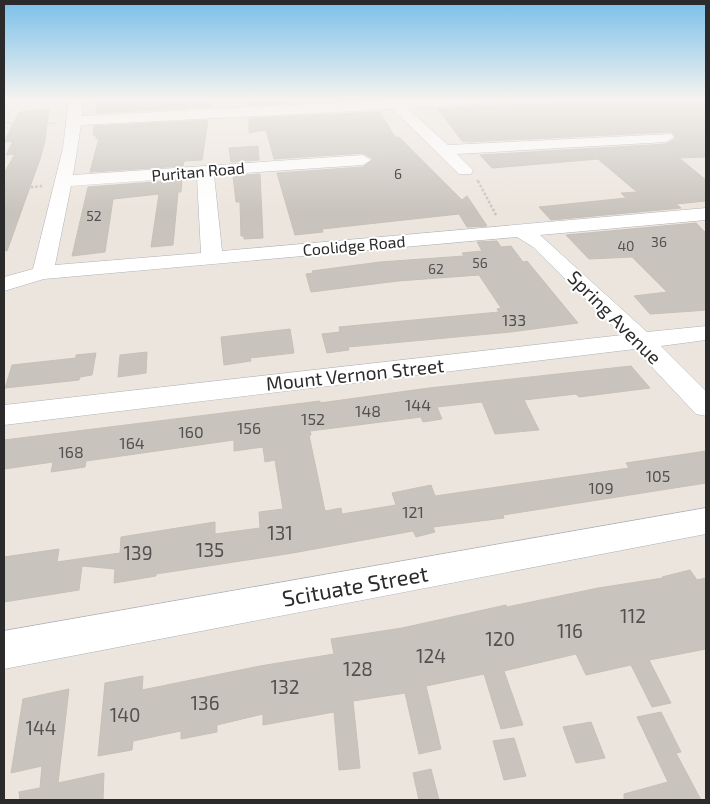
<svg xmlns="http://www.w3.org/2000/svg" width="710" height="804" font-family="'Exo 2',sans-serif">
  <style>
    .building { fill: #c8c3bc; stroke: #c7c0b7 }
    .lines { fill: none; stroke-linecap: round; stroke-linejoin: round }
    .minor-casing { stroke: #adb1bb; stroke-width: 1 }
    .path-far1 { stroke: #c4c4c4; stroke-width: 2; stroke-dasharray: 2 1; stroke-linecap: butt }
    .path { stroke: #c4c4c4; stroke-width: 2.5; stroke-dasharray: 2.5 2; stroke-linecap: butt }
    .minor { fill: #fff; fill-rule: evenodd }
    .labels { text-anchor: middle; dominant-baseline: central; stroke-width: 4; stroke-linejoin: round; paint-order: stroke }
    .far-number-label { font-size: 14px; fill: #52514f }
    .far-street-label { font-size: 16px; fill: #2b2b2b; stroke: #fff }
    .number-label { font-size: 16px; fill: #52514f }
    .street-label { font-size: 19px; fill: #2b2b2b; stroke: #fff }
    .near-number-label { font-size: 19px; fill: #52514f }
    .near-street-label { font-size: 22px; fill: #2b2b2b; stroke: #fff }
  </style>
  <rect width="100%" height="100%" fill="#ece5dd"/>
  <g class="building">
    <path d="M 139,100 L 138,103 L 211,100 L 210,107 L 96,113 L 97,102 Z"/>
    <path d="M 249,100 L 357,100 L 249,105 Z"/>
    <path d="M 607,100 L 706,100 L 706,157 L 679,158 L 706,180 L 706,201 L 676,204 L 681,208 L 551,220 L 539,207 L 626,198 L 621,193 L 637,192 L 598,159 L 492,168 L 480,155 L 666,144 L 675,139 L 675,136 L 671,132 L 468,142 L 462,141 L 438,109 Z"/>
    <path d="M 49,109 L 45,141 L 40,159 L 7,251 L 4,250 L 4,173 L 15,154 L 6,155 L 13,141 L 4,142 L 19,112 Z"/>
    <path d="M 380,112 L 395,137 L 399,137 L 462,200 L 467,196 L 487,226 L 467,227 L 459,214 L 322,229 L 323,232 L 295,235 L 277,173 L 363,167 L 373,159 L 363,153 L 274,159 L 266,130 L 249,133 L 249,118 Z"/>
    <path d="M 208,120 L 202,160 L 184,161 L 183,166 L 90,172 L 99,138 L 96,139 L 96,135 L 93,135 L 94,126 Z"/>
    <path d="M 258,146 L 259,160 L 231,162 L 229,148 Z"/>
    <path d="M 260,174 L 263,238 L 244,239 L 244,236 L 241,236 L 240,202 L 236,202 L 233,176 Z"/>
    <path d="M 182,180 L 181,192 L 178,192 L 173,245 L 151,247 L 159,194 L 113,199 L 105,252 L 72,256 L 88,187 Z"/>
    <path d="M 696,223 L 706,233 L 706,310 L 694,311 L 650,314 L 634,296 L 667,292 L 632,257 L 589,259 L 566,235 Z"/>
    <path d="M 497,241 L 501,247 L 511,246 L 523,262 L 527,261 L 578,323 L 511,332 L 348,347 L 349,350 L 327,353 L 322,334 L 340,332 L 339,327 L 499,312 L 497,309 L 501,308 L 479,275 L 398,281 L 311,292 L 306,274 L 313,273 L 312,271 L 380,262 L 464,256 L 462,253 L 482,251 L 477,242 Z"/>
    <path d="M 290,329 L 294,353 L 250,358 L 251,361 L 224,365 L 221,337 Z"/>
    <path d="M 147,352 L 146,373 L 118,377 L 120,355 Z"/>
    <path d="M 96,353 L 92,375 L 80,377 L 79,380 L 5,388 L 12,365 L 76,358 L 76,355 Z"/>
    <path d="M 631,366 L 650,388 L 579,397 L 576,394 L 524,400 L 539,430 L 495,434 L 482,402 L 437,407 L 442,419 L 423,422 L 421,417 L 310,431 L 311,435 L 309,435 L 325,511 L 341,508 L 342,514 L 396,505 L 392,493 L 431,485 L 435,496 L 629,468 L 626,463 L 706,451 L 706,483 L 503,515 L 504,518 L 433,527 L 435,532 L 416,537 L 413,531 L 293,553 L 156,574 L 156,576 L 114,583 L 115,569 L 82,566 L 79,590 L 4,602 L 4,557 L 59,549 L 57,562 L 120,553 L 121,537 L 215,522 L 215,534 L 260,528 L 259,512 L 283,509 L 275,460 L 265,462 L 263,447 L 234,451 L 234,440 L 86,461 L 85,467 L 51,472 L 53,462 L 4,469 L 4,440 L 320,401 L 320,403 L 429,388 Z"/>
    <path d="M 690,570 L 697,580 L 706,578 L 706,649 L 649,660 L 671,703 L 652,707 L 631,665 L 586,675 L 576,654 L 504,671 L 523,725 L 501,729 L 484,674 L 426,686 L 441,749 L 419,754 L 405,693 L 353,701 L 360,768 L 339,770 L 334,712 L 263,725 L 263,714 L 217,725 L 217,732 L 181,739 L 181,731 L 133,741 L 132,750 L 98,756 L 105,683 L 143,676 L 142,690 L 260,666 L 334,654 L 331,639 L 402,628 L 506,605 L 507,607 L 598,588 L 663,578 L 662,577 Z"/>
    <path d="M 69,689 L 58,783 L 104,773 L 103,800 L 20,800 L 19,792 L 40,788 L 42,766 L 11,773 L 23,699 Z"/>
    <path d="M 661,712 L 681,752 L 676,753 L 701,800 L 624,800 L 624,794 L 668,782 L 637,717 Z"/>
    <path d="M 591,722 L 605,758 L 576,763 L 563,727 Z"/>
    <path d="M 514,738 L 526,776 L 504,780 L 493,741 Z"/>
    <path d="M 431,769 L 439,800 L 419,800 L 413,773 Z"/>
  </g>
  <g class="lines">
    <g class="minor-casing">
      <g id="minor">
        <path d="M 69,100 L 83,100 L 82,116 L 387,100 L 486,100 L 479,104 L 407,108 L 448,145 L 671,134 L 674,137 L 666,142 L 457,154 L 473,170 L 471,174 L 459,174 L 393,109 L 81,125 L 73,175 L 363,155 L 371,160 L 363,165 L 214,175 L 222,251 L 706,208 L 706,220 L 540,235 L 647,332 L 706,326 L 706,340 L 661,346 L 706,391 L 706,416 L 696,414 L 635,349 L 4,425 L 4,405 L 622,335 L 533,247 L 517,237 L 44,279 L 4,291 L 4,277 L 33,269 L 63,148 ZM 197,177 L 201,253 L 55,265 L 71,186 Z"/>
        <path d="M 706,508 L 706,534 L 4,669 L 4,631 Z"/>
      </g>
    </g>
    <g class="path-far1">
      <path d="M 4,122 L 21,125 L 56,123"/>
      <path d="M 382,160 L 404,159"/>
      <path d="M 477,180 L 479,182"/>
    </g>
    <g class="path">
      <path d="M 478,181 L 496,215"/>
      <path d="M 4,190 L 42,186"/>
    </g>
    <use href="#minor" class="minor"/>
  </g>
  <linearGradient id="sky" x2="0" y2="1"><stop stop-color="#79c0e9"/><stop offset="0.47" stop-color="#f6f3f0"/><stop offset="1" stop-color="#f6f3f0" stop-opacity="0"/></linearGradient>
  <rect width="710" height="212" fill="url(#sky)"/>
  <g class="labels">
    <g class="far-number-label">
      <text x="398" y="173">6</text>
      <text x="94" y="215">52</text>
      <text x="659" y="241">36</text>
      <text x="626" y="245">40</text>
      <text x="480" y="262">56</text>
      <text x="436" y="268">62</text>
    </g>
    <g class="far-street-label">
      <text transform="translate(198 171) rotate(-5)">Puritan Road</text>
      <text transform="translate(354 245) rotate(-5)">Coolidge Road</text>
    </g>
    <g class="number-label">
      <text x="514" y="319">133</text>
      <text x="418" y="404">144</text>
      <text x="368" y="410">148</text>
      <text x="313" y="418">152</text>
      <text x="249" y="427">156</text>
      <text x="191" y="431">160</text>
      <text x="132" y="442">164</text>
      <text x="71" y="451">168</text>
      <text x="658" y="475">105</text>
      <text x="601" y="487">109</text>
      <text x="413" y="511">121</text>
    </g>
    <g class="street-label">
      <text transform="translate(615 317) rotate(45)">Spring Avenue</text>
      <text transform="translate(355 374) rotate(-6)">Mount Vernon Street</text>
    </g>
    <g class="near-number-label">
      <text x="280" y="532">131</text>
      <text x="210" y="549">135</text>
      <text x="138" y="552">139</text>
      <text x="633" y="615">112</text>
      <text x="570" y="630">116</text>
      <text x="500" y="638">120</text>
      <text x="431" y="655">124</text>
      <text x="358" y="668">128</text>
      <text x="285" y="686">132</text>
      <text x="205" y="702">136</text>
      <text x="125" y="714">140</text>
      <text x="41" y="727">144</text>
    </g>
    <g class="near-street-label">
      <text transform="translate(355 585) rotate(-10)">Scituate Street</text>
    </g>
  </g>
  <rect width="710" height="804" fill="none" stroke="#2b2b2b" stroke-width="10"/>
</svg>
